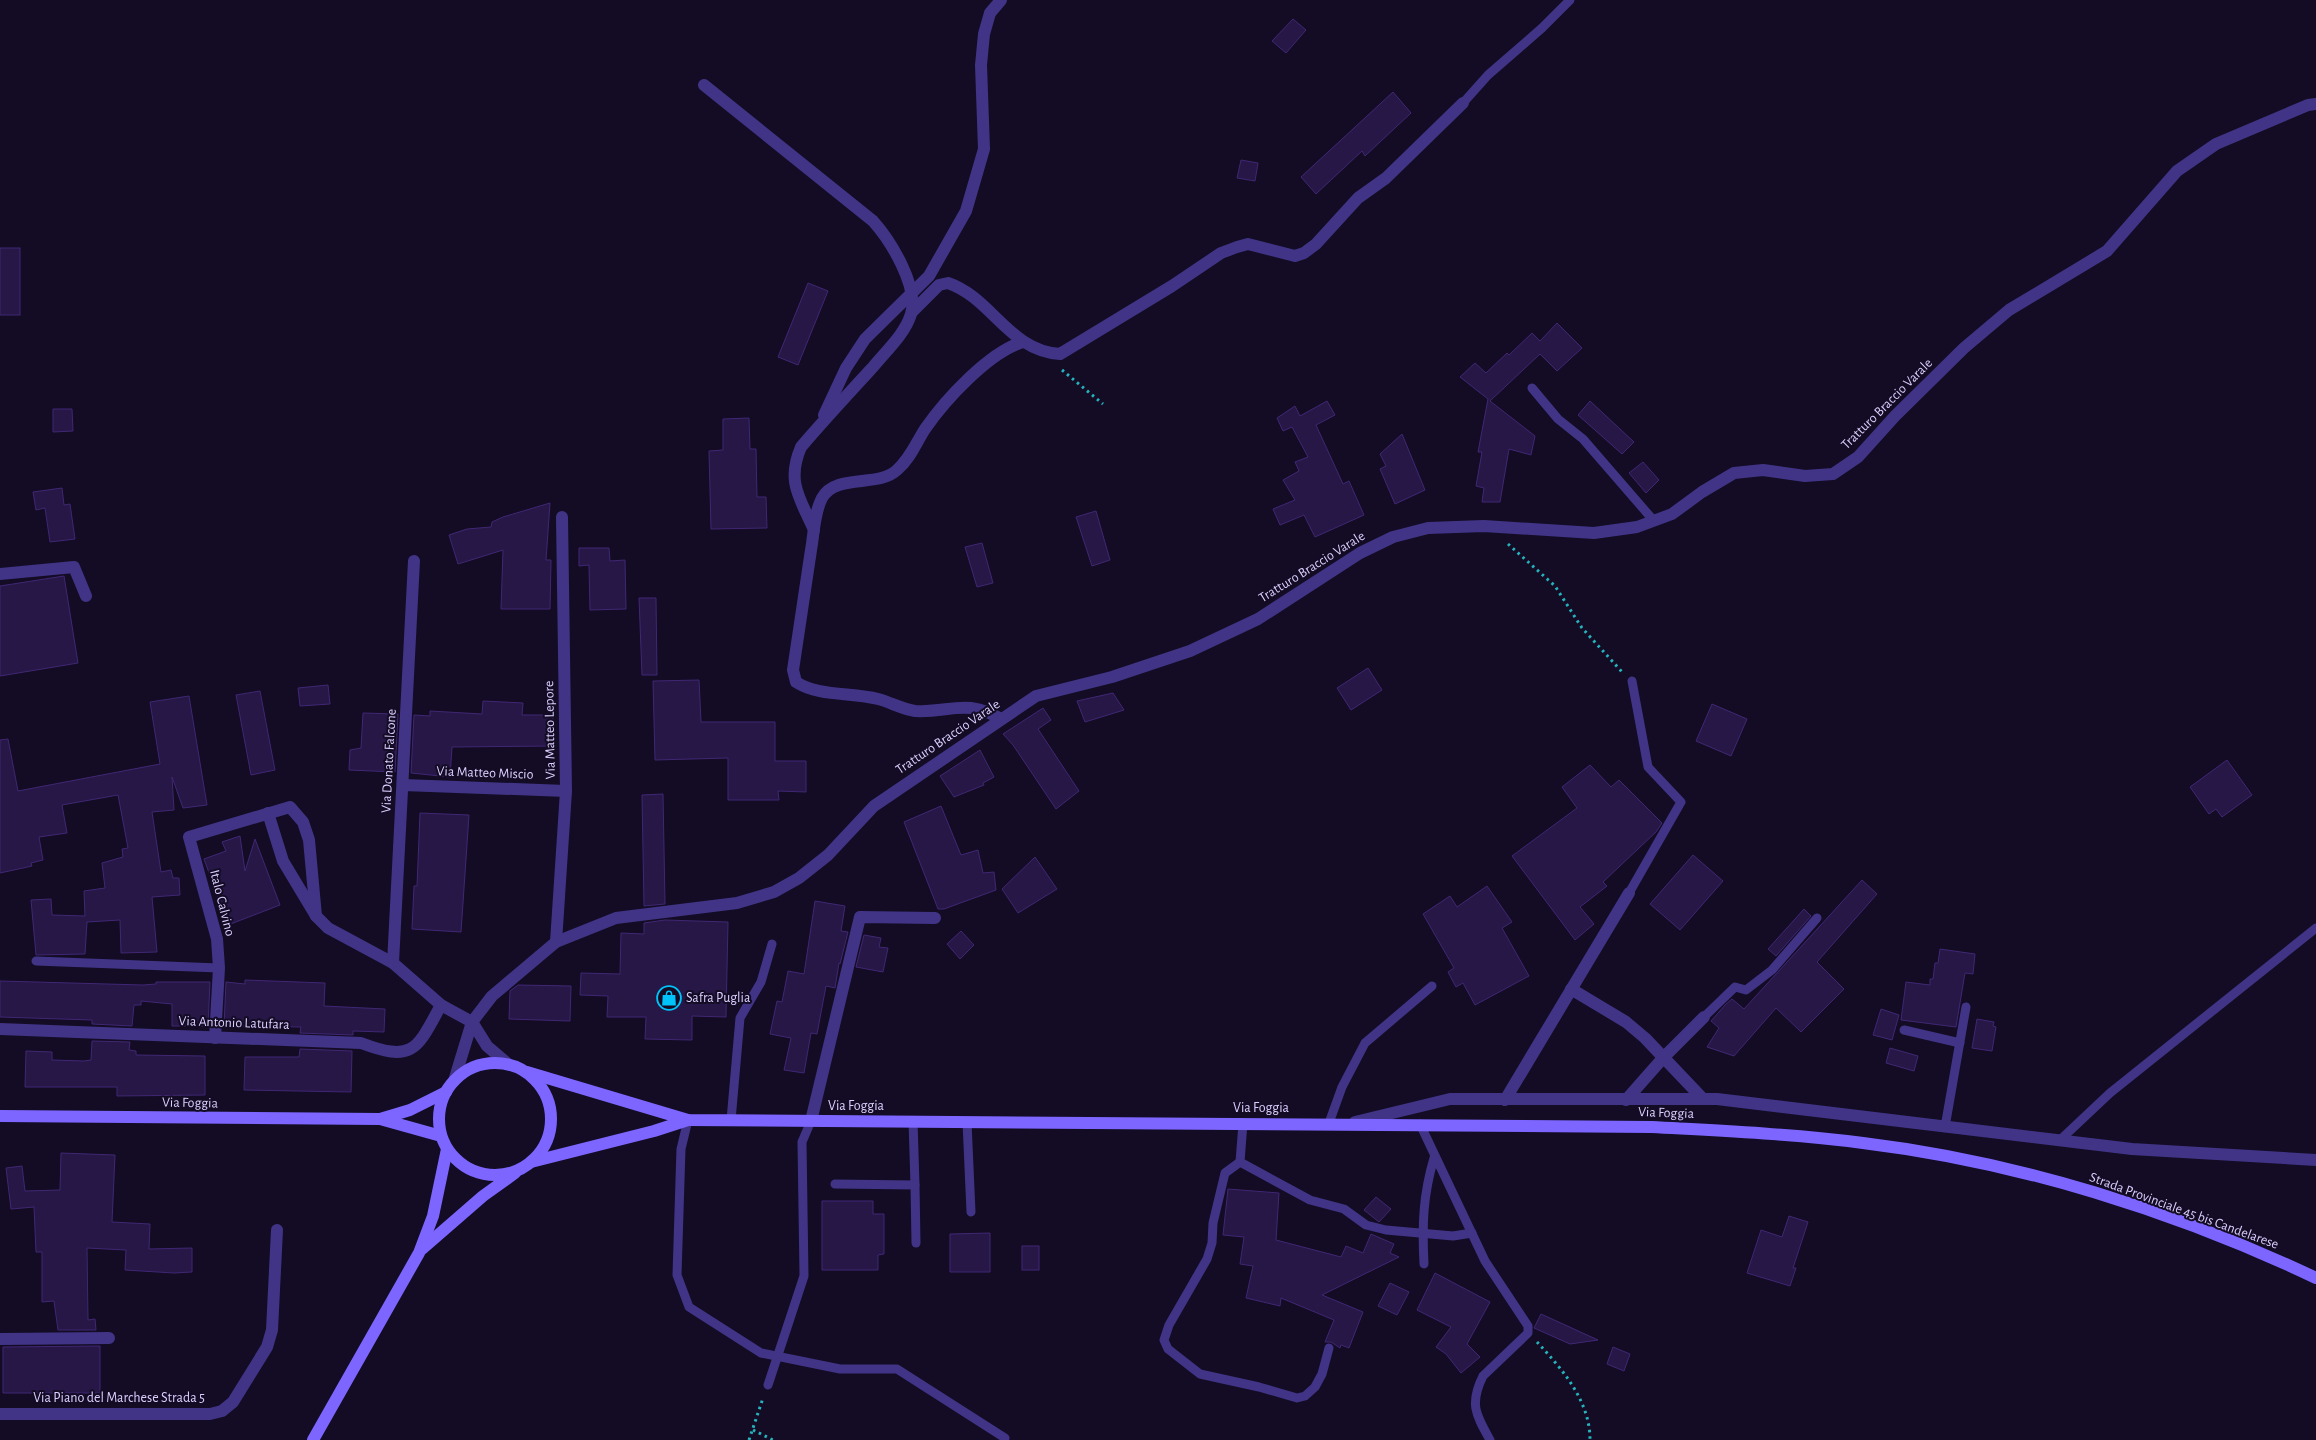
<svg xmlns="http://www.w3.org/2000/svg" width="2316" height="1440" font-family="'Alegreya Sans',sans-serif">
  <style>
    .building { fill: #261746; stroke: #402774 }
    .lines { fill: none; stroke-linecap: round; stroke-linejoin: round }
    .path { stroke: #26b3bd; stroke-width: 3; stroke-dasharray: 2.5 4; stroke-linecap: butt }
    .service { stroke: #413486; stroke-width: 9 }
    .minor { stroke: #413486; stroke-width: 12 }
    .secondary { stroke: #7d66ff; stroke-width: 12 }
    .labels { text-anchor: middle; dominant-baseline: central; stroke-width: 4; stroke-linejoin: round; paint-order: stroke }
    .street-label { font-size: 14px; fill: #dbcfff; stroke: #130c24 }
    .poi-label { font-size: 14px; fill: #dbcfff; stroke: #130c24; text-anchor: start }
  </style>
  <rect width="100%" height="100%" fill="#130c24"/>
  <g class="building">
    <path d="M 1293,19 L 1306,30 L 1286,53 L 1272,41 Z"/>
    <path d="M 1393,92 L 1411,113 L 1365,156 L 1362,151 L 1316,194 L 1301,177 Z"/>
    <path d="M 1241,160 L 1258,163 L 1255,181 L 1237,178 Z"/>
    <rect x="0" y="248" width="20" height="67"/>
    <path d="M 808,283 L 828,291 L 798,365 L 778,357 Z"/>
    <path d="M 1557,323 L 1582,348 L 1557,371 L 1540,354 L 1490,401 L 1535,436 L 1531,455 L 1509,449 L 1500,502 L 1482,502 L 1484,488 L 1476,486 L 1482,452 L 1478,452 L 1488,399 L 1460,377 L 1475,363 L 1486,373 L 1507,353 L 1509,355 L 1532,333 L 1540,341 Z"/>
    <path d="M 1327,401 L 1335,415 L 1316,425 L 1343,484 L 1349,481 L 1364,515 L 1315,537 L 1304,515 L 1280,525 L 1273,509 L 1295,500 L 1283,480 L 1299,471 L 1295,462 L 1308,457 L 1292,427 L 1283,431 L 1277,418 L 1295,406 L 1300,416 Z"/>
    <path d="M 1590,401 L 1634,442 L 1622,454 L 1578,415 Z"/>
    <path d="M 53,409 L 72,409 L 73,431 L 53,432 Z"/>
    <path d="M 749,418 L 750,449 L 756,449 L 757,497 L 766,497 L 767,528 L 711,529 L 709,451 L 723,450 L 723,419 Z"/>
    <path d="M 1402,434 L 1425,490 L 1395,504 L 1380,469 L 1386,466 L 1380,454 Z"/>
    <path d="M 1643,462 L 1659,480 L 1646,493 L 1629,473 Z"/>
    <path d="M 62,488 L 64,505 L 70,504 L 75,539 L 50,542 L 45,508 L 36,510 L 33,492 Z"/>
    <path d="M 550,503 L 546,560 L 551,560 L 550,609 L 501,609 L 503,550 L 458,564 L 449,535 L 467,529 L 491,527 L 492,522 L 503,517 Z"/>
    <path d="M 1096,511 L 1110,560 L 1092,566 L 1076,517 Z"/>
    <path d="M 982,543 L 993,583 L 977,587 L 965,547 Z"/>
    <path d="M 579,548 L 609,548 L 610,561 L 625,560 L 626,609 L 590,610 L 589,565 L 579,566 Z"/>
    <path d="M 64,576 L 78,663 L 0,676 L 0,586 Z"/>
    <path d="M 639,598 L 656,598 L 657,675 L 642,675 Z"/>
    <path d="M 1368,668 L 1382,690 L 1351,710 L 1337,688 Z"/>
    <path d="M 699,680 L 701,722 L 775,722 L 775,761 L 806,761 L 806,792 L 778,791 L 779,800 L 728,800 L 728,758 L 655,760 L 653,681 Z"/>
    <path d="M 328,685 L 330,704 L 300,706 L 298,688 Z"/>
    <path d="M 260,691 L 275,770 L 251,775 L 236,695 Z"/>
    <path d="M 1113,693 L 1124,710 L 1085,722 L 1077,701 Z"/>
    <path d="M 189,696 L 207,805 L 183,808 L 172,777 L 174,810 L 152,812 L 161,872 L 171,870 L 173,878 L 179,878 L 180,895 L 152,897 L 157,952 L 121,953 L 120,920 L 87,922 L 85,954 L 36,955 L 31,900 L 51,899 L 52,915 L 85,916 L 84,891 L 105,888 L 102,863 L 123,857 L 122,849 L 128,848 L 118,795 L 62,805 L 67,833 L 39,837 L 43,860 L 31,863 L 32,866 L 0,873 L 0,740 L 8,739 L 18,791 L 160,764 L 150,702 Z"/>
    <path d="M 483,701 L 523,703 L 522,715 L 553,715 L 553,746 L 452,747 L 450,777 L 411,773 L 414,715 L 430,716 L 430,711 L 482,714 Z"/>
    <path d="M 1712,704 L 1747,719 L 1731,756 L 1696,741 Z"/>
    <path d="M 1043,708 L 1051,720 L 1038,729 L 1079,791 L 1056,809 L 1013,745 L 1003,734 Z"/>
    <path d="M 363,713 L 398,714 L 395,772 L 349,770 L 350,750 L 361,748 Z"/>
    <path d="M 980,750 L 994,777 L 983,783 L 984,785 L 954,797 L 940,776 Z"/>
    <path d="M 2227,760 L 2252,795 L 2222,817 L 2216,809 L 2209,814 L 2190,787 Z"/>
    <path d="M 1590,765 L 1611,787 L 1619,780 L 1662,823 L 1656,832 L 1603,882 L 1607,886 L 1580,907 L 1594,924 L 1575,940 L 1512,856 L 1577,808 L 1562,787 Z"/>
    <path d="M 663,794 L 665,904 L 644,906 L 642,795 Z"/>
    <path d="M 941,806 L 961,855 L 978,850 L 983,873 L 994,872 L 996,890 L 944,909 L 938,909 L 904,822 Z"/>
    <path d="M 420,813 L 469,815 L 461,932 L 412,929 L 414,886 L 417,886 Z"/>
    <path d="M 240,836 L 245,871 L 255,839 L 280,905 L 228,925 L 204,859 L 226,851 L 222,842 Z"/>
    <path d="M 1693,855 L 1723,881 L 1680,930 L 1650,904 Z"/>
    <path d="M 1035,857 L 1057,889 L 1018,913 L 1002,889 Z"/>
    <path d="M 1862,880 L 1877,894 L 1817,962 L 1844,989 L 1801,1032 L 1776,1008 L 1734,1056 L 1707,1047 L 1719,1028 L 1711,1021 L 1726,1004 L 1732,999 L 1744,1009 Z"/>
    <path d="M 1487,886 L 1512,922 L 1502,928 L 1529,976 L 1475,1005 L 1463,983 L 1456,987 L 1448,972 L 1454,968 L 1423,914 L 1450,896 L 1457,907 Z"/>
    <path d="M 815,901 L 845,906 L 841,931 L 848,932 L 840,964 L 839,963 L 835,988 L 826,986 L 817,1034 L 811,1033 L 804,1073 L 784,1070 L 791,1038 L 770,1034 L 777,1001 L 782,1002 L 788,971 L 804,974 Z"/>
    <path d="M 1804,909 L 1811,916 L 1776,956 L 1768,949 Z"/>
    <path d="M 665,920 L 728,922 L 726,1017 L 692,1016 L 692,1040 L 645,1039 L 646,1017 L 607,1017 L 608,996 L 580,995 L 581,973 L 620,974 L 621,933 L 644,934 L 644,923 Z"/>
    <path d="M 961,931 L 974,945 L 960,959 L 947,944 Z"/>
    <path d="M 864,935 L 881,938 L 879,947 L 888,948 L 883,972 L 856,967 Z"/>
    <path d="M 1940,949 L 1975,954 L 1973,974 L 1965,973 L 1956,1027 L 1901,1020 L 1906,982 L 1930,985 L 1930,979 L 1933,979 L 1935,963 L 1938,963 Z"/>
    <path d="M 245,980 L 325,983 L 324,1006 L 385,1009 L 384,1032 L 353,1031 L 353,1035 L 300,1033 L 301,1027 L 224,1026 L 226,982 L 245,984 Z"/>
    <path d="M 0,981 L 143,985 L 156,984 L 156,982 L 210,982 L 208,1026 L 172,1026 L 172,1004 L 141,1001 L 141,1005 L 134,1005 L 132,1026 L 92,1024 L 92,1020 L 0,1017 Z"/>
    <path d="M 518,985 L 571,986 L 570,1021 L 509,1019 L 510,991 Z"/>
    <path d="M 1881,1009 L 1899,1015 L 1892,1040 L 1873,1035 Z"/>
    <path d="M 1977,1019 L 1994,1022 L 1993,1026 L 1996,1027 L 1992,1051 L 1972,1048 Z"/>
    <path d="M 92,1041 L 130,1042 L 129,1050 L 136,1051 L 136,1055 L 205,1056 L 205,1095 L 117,1096 L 117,1087 L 25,1087 L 26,1051 L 52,1052 L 52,1060 L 84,1061 L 91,1060 Z"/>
    <path d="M 1890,1048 L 1918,1056 L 1914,1071 L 1886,1063 Z"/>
    <path d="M 300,1049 L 352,1051 L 351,1092 L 244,1090 L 245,1057 L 299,1057 Z"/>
    <path d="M 61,1153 L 115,1155 L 112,1222 L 150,1224 L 149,1249 L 192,1248 L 192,1272 L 174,1273 L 125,1270 L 126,1250 L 87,1248 L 88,1320 L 95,1319 L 96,1330 L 58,1330 L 54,1301 L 42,1302 L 42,1252 L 36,1252 L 34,1207 L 11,1209 L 6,1168 L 22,1166 L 25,1191 L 60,1190 Z"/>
    <path d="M 1228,1189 L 1279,1193 L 1276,1240 L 1341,1257 L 1346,1246 L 1363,1253 L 1371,1234 L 1394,1244 L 1390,1253 L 1399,1257 L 1322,1295 L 1363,1312 L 1349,1348 L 1341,1345 L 1340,1348 L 1331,1342 L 1325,1342 L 1334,1320 L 1281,1298 L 1280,1306 L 1246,1298 L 1253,1266 L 1240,1264 L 1244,1237 L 1223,1235 Z"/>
    <path d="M 1376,1197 L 1391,1209 L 1379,1222 L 1364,1210 Z"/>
    <path d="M 822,1201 L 873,1201 L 873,1214 L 884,1214 L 884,1254 L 878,1255 L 878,1270 L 822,1270 Z"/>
    <path d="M 1789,1216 L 1808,1222 L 1793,1268 L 1796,1268 L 1790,1286 L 1747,1273 L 1761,1230 L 1782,1237 Z"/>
    <path d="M 990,1233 L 990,1272 L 950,1272 L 950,1234 Z"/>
    <rect x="1022" y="1246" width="17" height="24"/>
    <path d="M 1435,1273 L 1490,1302 L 1467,1344 L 1480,1357 L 1461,1373 L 1446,1354 L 1436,1347 L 1451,1327 L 1417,1310 Z"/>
    <path d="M 1390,1283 L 1409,1292 L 1397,1315 L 1378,1306 Z"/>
    <path d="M 1541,1314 L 1598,1340 L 1570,1344 L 1534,1328 Z"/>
    <path d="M 100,1346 L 100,1393 L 3,1393 L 3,1347 Z"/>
    <path d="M 1613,1347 L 1630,1354 L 1624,1371 L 1607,1364 Z"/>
  </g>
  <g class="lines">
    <g class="path">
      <path d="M 1062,370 L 1103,404"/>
      <path d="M 1508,544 L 1555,586 L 1582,628 L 1623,673"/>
      <path d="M 1537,1342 C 1563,1370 1590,1401 1590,1440"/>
      <path d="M 753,1430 L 773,1440"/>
      <path d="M 749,1440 L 763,1398"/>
    </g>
    <g class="service">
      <path d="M 1463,103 L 1488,75 L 1542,28 L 1570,0"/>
      <path d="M 1532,388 L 1558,419 L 1583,439 L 1654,521"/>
      <path d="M 1629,893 L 1681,802 L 1648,767 L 1632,681"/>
      <path d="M 36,961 L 219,968"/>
      <path d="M 1704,1017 L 1735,987 L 1746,990 L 1772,970 L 1817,918"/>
      <path d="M 1904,1030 L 1960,1043"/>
      <path d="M 688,1120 L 681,1149 L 677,1275 L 689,1307 L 761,1353 L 840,1369 L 897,1369 L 1005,1438"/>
      <path d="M 731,1120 L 740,1018 L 761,982 L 772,944"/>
      <path d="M 967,1122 L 971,1212"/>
      <path d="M 1243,1123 L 1240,1162 L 1310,1200 L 1344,1209 L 1366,1225 L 1386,1230 L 1453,1236 L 1472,1233"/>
      <path d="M 1329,1123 L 1342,1087 L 1365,1043 L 1432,986"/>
      <path d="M 1420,1124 L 1485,1261 L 1528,1326 L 1528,1333 L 1483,1376 C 1469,1404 1476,1415 1490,1440"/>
      <path d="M 1945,1127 L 1966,1007"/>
      <path d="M 2059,1141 L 2110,1093 L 2316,928"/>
      <path d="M 1240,1162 L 1225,1173 L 1213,1223 L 1212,1243 L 1207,1259 L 1169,1325 L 1164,1340 L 1168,1349 L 1200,1374 L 1259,1387 L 1297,1398 L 1305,1396 L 1315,1387 L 1322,1374 L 1329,1348"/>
      <path d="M 835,1184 L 915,1185 L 913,1121"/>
      <path d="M 915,1185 L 916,1243"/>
      <path d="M 1424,1264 C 1422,1225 1423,1195 1434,1158"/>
      <path d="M 768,1385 L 804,1276 L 802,1142 L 811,1121"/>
    </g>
    <g class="minor">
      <path d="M 704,85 L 873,221 C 890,240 919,286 911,314 C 905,334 886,351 873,367 C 849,393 824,420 801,447 C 786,482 800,498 814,530"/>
      <path d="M 912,312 L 939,285 L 948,283 C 992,298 1009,351 1060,354 L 1172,286 L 1221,253 L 1237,247 L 1248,244 L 1295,256 L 1304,253 L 1316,244 L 1358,198 L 1386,178 L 1463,103"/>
      <path d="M 824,415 L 846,368 L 865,339 L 929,276 L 966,211 L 984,149 L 981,65 L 984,34 L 990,13 L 1001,0"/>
      <path d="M 0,574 L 74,567 L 86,596"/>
      <path d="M 1001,719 C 966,698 950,713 915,711 C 902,709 890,702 878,699 C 852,692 819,697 796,682 L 793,670 C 799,630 805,590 811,550 C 814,534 814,513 822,498 C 836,473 878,488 897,470 C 910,459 916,443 925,429 C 945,400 989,352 1023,342"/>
      <path d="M 403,785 L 566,791"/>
      <path d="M 268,813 L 283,861 L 316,916 L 328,928 L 393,963 L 441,1005 L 472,1022 L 487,1046 L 508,1064"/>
      <path d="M 556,942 L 566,791 L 562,517"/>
      <path d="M 393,963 L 414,561"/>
      <path d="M 1571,989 L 1626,1022 L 1645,1038 L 1703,1099"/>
      <path d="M 0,1029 L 361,1043 C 414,1063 417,1049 441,1005"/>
      <path d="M 215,1038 L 219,968 L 217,939 L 189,837 L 290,807 L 303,822 L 309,840 L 316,916"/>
      <path d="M 454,1081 L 472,1022 L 492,996 L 556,942 L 616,918 L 737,903 L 774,892 L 799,878 L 828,855 L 874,806 L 1036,696 L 1112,677 L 1190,651 L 1258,619 L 1360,553 L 1393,537 L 1428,528 L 1484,526 L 1594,533 L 1637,527 L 1672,514 L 1702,492 L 1734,473 L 1763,470 L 1805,476 L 1833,474 L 1858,457 L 1895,416 L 1964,348 L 2009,310 L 2107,251 L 2177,171 L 2216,144 L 2308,105 L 2316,104"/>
      <path d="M 1505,1100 L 1629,893"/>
      <path d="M 1626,1100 L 1663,1058 L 1704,1017"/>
      <path d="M 811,1121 L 860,917 L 935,918"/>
      <path d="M 1355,1122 L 1450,1099 L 1717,1099 L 2132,1149 L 2316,1160"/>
      <path d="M 0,1339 L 109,1338"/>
      <path d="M 0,1414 L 210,1414 L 222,1411 L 233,1402 L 267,1347 L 272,1330 L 277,1230"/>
    </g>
    <g class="secondary">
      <circle cx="495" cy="1119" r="56"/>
      <path d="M 527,1072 L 688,1120 L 1652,1127 C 1723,1131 1793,1134 1863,1143 C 2019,1162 2175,1211 2316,1278"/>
      <path d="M 0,1116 L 380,1119 L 441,1136"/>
      <path d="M 380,1119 L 410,1110 L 446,1092"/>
      <path d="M 531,1162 L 654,1131 L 688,1120"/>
      <path d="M 422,1249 L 483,1196 L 515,1173"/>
      <path d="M 313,1440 L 419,1253 L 433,1216 L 447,1149"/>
    </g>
  </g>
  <defs>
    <g id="shop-ring" transform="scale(1.25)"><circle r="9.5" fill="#130c24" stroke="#00c3fa" stroke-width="1.5"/><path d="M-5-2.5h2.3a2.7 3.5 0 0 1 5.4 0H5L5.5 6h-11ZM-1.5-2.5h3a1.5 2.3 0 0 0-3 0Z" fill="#00c3fa"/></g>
  </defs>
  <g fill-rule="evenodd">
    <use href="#shop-ring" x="669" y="998"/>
  </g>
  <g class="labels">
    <g class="street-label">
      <text transform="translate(1887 404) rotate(-45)">Tratturo Braccio Varale</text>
      <text transform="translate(1312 567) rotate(-32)">Tratturo Braccio Varale</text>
      <text transform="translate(550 730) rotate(-91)">Via Matteo Lepore</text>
      <text transform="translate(948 737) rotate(-34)">Tratturo Braccio Varale</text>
      <text transform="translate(389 761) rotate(-87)">Via Donato Falcone</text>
      <text transform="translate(485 773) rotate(2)">Via Matteo Miscio</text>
      <text transform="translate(222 903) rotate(76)">Italo Calvino</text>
      <text transform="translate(234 1023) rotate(2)">Via Antonio Latufara</text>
      <text transform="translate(190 1103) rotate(1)">Via Foggia</text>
      <text x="856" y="1106">Via Foggia</text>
      <text x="1261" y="1108">Via Foggia</text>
      <text transform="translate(1666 1113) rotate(2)">Via Foggia</text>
      <text transform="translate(2184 1211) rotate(20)">Strada Provinciale 45 bis Candelarese</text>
      <text x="119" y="1398">Via Piano del Marchese Strada 5</text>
    </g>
    <g class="poi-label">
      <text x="686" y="998">Safra Puglia</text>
    </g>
  </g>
</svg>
